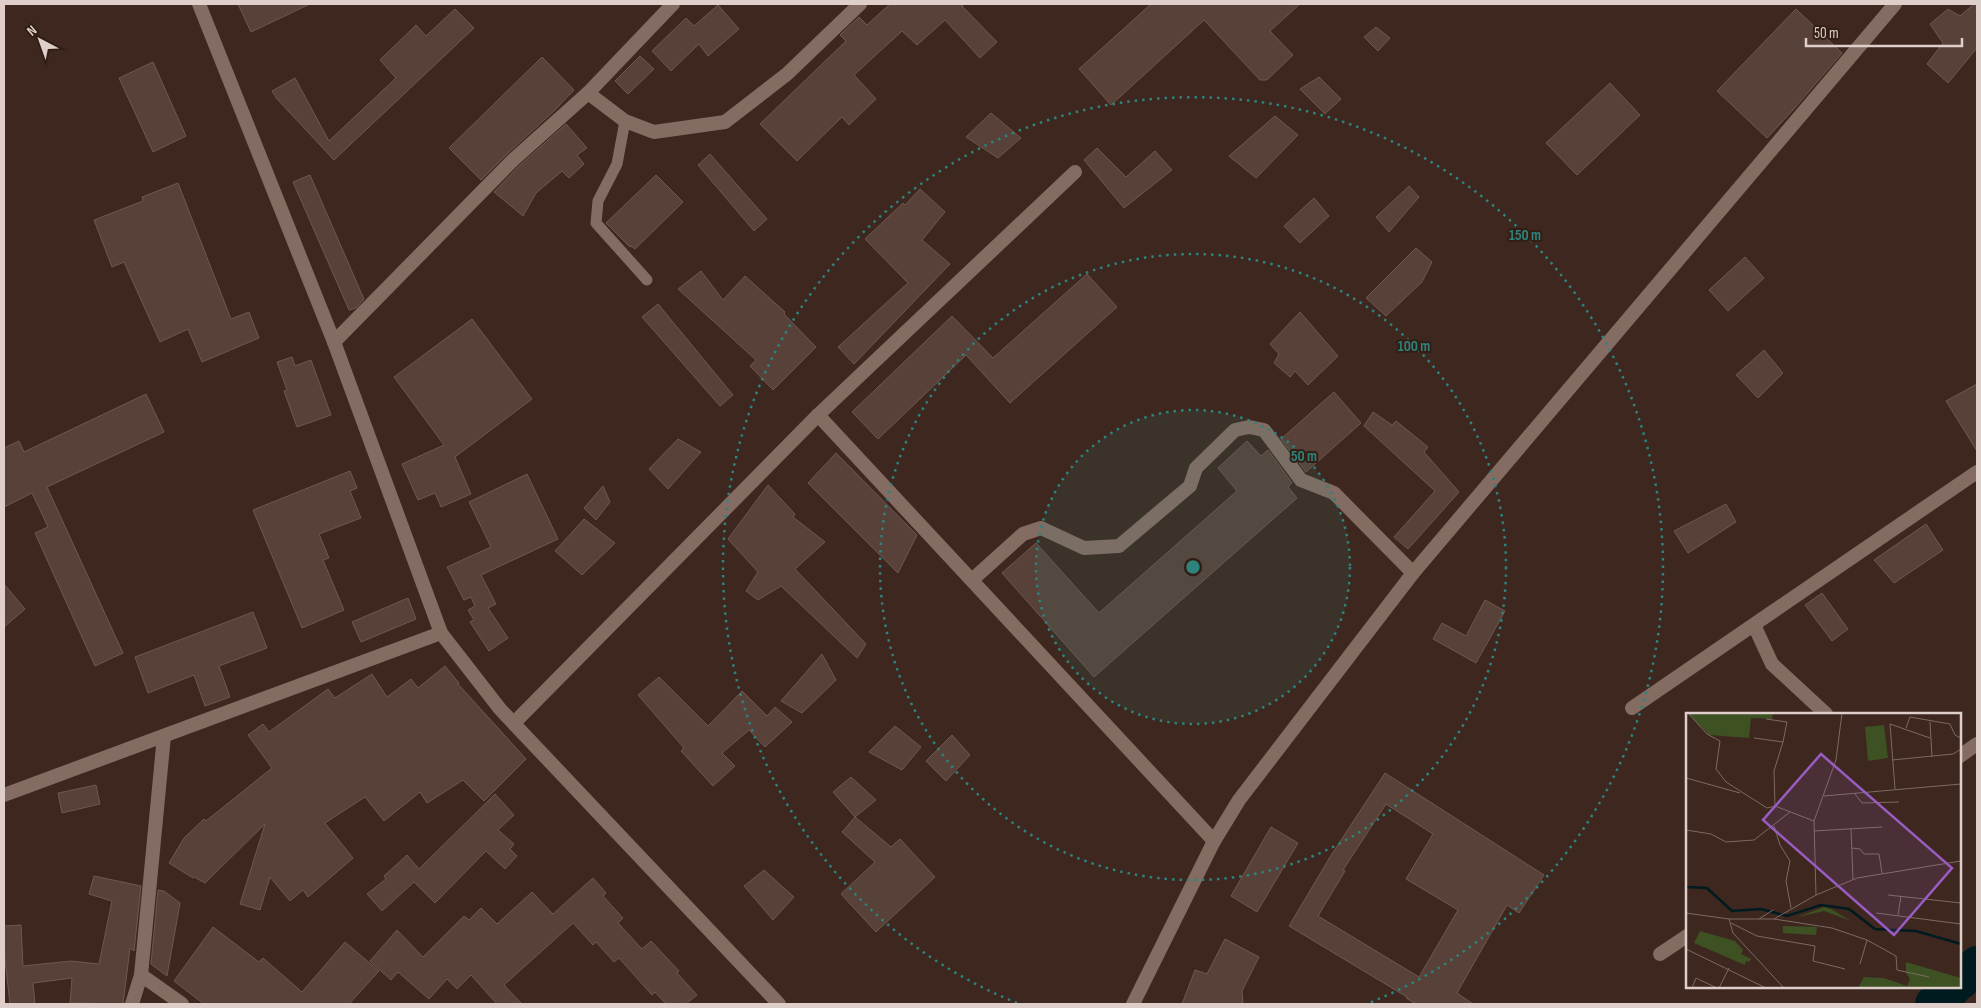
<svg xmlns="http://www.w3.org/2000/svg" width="1981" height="1008" font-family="'Sofia Sans Condensed',sans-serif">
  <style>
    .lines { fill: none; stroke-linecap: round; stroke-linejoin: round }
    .river { stroke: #001b20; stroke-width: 38 }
    .building { fill: #584138; stroke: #70584e; fill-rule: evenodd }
    .service { stroke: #856c62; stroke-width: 11 }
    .minor { stroke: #856c62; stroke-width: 14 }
    .tertiary { stroke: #856c62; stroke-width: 14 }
    .secondary { stroke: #856c62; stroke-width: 14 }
    .ring { fill: none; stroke: #2e837c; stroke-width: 2.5; stroke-dasharray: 2.5 5 }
    .inset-river { fill: none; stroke: #001b20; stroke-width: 2.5 }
    .inset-road { fill: none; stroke: #7d6a63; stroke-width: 1 }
    .view { fill: #995dc2; fill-opacity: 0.15; stroke: #995dc2; stroke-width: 2.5 }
    .inset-edge { fill: none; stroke: #decfca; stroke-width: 2.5 }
    .centre { fill: #2e837c; stroke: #321e15; stroke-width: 2.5 }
    .ring-label { font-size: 15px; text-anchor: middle; font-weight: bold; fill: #2e837c; stroke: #321e15; stroke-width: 4; stroke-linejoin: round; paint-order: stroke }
  </style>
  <rect width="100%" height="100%" fill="#3d271f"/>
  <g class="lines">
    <g class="river">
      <path d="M 1960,981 L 1977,965"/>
      <path d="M 1934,1004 L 1953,987"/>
    </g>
  </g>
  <g class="building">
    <path d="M 238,4 L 310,4 L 251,32 Z"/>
    <path d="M 890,4 L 964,4 L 962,6 L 997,42 L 980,58 L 945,20 L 917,45 L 902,31 L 854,75 L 876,99 L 849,125 L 842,117 L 797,161 L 760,124 L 846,41 L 840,35 L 859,17 L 867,25 Z"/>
    <path d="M 1151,4 L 1300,4 L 1270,31 L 1293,55 L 1267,80 L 1260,80 L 1204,20 L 1111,105 L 1079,69 Z"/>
    <path d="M 1974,4 L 1977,4 L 1977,48 L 1948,83 L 1927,64 L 1943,43 L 1930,24 L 1948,9 L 1960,16 Z"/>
    <path d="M 718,5 L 739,29 L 708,56 L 699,44 L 671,71 L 652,51 L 686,18 L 694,26 Z"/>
    <path d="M 455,9 L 474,28 L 334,160 L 277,99 L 272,91 L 295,78 L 329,141 L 396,78 L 380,60 L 416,25 L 426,36 Z"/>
    <path d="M 1796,9 L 1842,53 L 1793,110 L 1767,138 L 1717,91 Z"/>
    <path d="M 1376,27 L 1390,38 L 1378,51 L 1364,37 Z"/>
    <path d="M 640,56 L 654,69 L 628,94 L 615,81 Z"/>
    <path d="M 542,57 L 574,90 L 554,111 L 507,154 L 481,180 L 449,148 Z"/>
    <path d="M 153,62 L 186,136 L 153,152 L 119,78 Z"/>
    <path d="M 1319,77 L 1341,99 L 1325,114 L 1300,89 Z"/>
    <path d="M 1610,83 L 1640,115 L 1577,175 L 1546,143 Z"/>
    <path d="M 991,113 L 1021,138 L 998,158 L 966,137 Z"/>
    <path d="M 1275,116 L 1298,135 L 1256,178 L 1229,156 Z"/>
    <path d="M 566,124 L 587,148 L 577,155 L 584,164 L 569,178 L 562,171 L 536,193 L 523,216 L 494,192 L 519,166 Z"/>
    <path d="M 1097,148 L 1126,177 L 1155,151 L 1172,170 L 1124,208 L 1084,160 Z"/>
    <path d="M 710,154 L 767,219 L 754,231 L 698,165 Z"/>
    <path d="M 310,175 L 364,299 L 356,308 L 349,310 L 293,182 Z"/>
    <path d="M 656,175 L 683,202 L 635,249 L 631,246 L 630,247 L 606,223 Z"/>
    <path d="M 178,183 L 231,319 L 249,312 L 259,338 L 202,362 L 188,329 L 160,342 L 124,262 L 112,267 L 94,220 L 143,201 L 142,197 Z"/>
    <path d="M 1409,186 L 1419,197 L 1389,232 L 1376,217 Z"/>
    <path d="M 920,189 L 945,212 L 922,240 L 950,264 L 854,364 L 838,347 L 908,283 L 865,239 L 903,203 L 905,205 Z"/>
    <path d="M 1314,198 L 1329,216 L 1300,243 L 1284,226 Z"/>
    <path d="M 1416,248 L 1432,262 L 1422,282 L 1386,316 L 1366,298 Z"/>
    <path d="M 1745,257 L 1764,278 L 1728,311 L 1709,290 Z"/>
    <path d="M 701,271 L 723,300 L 745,276 L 785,312 L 784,314 L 816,347 L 773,390 L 750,366 L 756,360 L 678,289 Z"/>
    <path d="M 1087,274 L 1117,307 L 1010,403 L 966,355 L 878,439 L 852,412 L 952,316 L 993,358 Z"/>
    <path d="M 658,304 L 733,395 L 720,406 L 642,317 Z"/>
    <path d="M 1300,312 L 1338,356 L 1308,385 L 1295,371 L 1290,377 L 1274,363 L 1279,354 L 1270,344 Z"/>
    <path d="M 472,319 L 532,399 L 455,457 L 471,494 L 441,507 L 435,493 L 418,500 L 402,464 L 444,445 L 394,377 Z"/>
    <path d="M 1764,350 L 1783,373 L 1758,398 L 1736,375 Z"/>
    <path d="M 292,357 L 295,366 L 311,360 L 331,415 L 297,427 L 284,391 L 287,390 L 277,362 Z"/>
    <path d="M 1977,384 L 1977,451 L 1946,401 Z"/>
    <path d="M 1334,392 L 1361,423 L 1306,472 L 1281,439 Z"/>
    <path d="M 146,394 L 164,432 L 47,487 L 123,653 L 95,666 L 35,533 L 48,527 L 32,493 L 4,507 L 4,448 L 19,441 L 24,452 Z"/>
    <path d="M 1373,412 L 1392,425 L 1396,421 L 1428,447 L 1424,452 L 1459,492 L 1408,549 L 1394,537 L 1435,491 L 1364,426 Z"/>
    <path d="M 678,439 L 701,452 L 668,489 L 649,469 Z"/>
    <path d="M 1247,441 L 1261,456 L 1268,450 L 1292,483 L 1288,487 L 1297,498 L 1094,677 L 1002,573 L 1036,543 L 1099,613 L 1237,491 L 1218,468 Z"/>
    <path d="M 836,453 L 917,535 L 898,573 L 808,483 Z"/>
    <path d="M 350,471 L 357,488 L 350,491 L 361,518 L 319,534 L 329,558 L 323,560 L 344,610 L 302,628 L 253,510 Z"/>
    <path d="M 527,474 L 558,539 L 481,575 L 496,604 L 488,608 L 508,638 L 489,651 L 470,622 L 474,620 L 468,610 L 475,606 L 471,597 L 464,600 L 447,567 L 491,547 L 469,502 Z"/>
    <path d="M 768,485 L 795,514 L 793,517 L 825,542 L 795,569 L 866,644 L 857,658 L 781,586 L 758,600 L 746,591 L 758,572 L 728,539 Z"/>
    <path d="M 603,486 L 610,502 L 596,520 L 584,508 Z"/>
    <path d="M 1726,504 L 1736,522 L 1688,553 L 1674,531 Z"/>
    <path d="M 584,519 L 615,543 L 582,575 L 555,551 Z"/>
    <path d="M 1926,524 L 1943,550 L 1894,583 L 1874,560 Z"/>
    <path d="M 4,584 L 25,609 L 4,627 Z"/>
    <path d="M 1822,593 L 1848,629 L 1832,641 L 1805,605 Z"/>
    <path d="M 408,598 L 416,619 L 361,642 L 352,622 Z"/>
    <path d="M 1485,600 L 1505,611 L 1476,663 L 1433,639 L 1442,623 L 1466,636 Z"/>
    <path d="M 253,612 L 267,648 L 219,666 L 230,697 L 205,706 L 194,675 L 148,693 L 135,657 Z"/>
    <path d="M 822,654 L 836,680 L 802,713 L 781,701 Z"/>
    <path d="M 445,666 L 459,683 L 458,684 L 526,759 L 484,801 L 463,780 L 427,803 L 420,792 L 384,821 L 365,797 L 325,823 L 353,858 L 308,897 L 303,890 L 290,901 L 270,877 L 260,910 L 240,904 L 265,824 L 205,883 L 194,877 L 193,878 L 169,863 L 184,838 L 204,819 L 206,821 L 272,768 L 248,735 L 263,724 L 269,732 L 328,689 L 335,698 L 372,674 L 387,697 L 411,679 L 418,688 Z"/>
    <path d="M 659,677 L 708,726 L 742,691 L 767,716 L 775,707 L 792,722 L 765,747 L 749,730 L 722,753 L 735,766 L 713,786 L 681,751 L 684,748 L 638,695 Z"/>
    <path d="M 895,726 L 921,747 L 902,770 L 869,752 Z"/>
    <path d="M 952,735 L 970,755 L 946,781 L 926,761 Z"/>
    <path d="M 1385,773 L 1544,875 L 1519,913 L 1507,905 L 1457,993 L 1473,1004 L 1416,1004 L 1406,998 L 1407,997 L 1289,926 L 1330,857 ZM 1386,804 L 1433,834 L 1406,879 L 1458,910 L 1419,977 L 1318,916 L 1345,871 L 1343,870 Z"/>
    <path d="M 851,777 L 876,800 L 855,817 L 833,792 Z"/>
    <path d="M 96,785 L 100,804 L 62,813 L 58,793 Z"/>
    <path d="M 495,794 L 514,815 L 498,830 L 514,844 L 510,849 L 517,856 L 505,869 L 486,851 L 435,903 L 414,882 L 382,911 L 367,894 L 386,879 L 384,876 L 407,855 L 419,869 Z"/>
    <path d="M 855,817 L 891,847 L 900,839 L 935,877 L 876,932 L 841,894 L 875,862 L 842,832 Z"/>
    <path d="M 1271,827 L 1298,843 L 1257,912 L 1231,896 Z"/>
    <path d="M 764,870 L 794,897 L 773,920 L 744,886 Z"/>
    <path d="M 94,876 L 141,886 L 134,951 L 130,948 L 123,1004 L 70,1003 L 72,978 L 33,983 L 35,1004 L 10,1004 L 4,951 L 4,926 L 21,925 L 23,966 L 71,961 L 99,964 L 112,901 L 89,894 Z"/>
    <path d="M 593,878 L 606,893 L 603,896 L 623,918 L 618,923 L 642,949 L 651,941 L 679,971 L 677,973 L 697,995 L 686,1004 L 666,1004 L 655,992 L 652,995 L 619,958 L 614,962 L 596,942 L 593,945 L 573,923 L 504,985 L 522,1004 L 497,1004 L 471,975 L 457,989 L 447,979 L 429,999 L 398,972 L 391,980 L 370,961 L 397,930 L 423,957 L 464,916 L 469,920 L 481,908 L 497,924 L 532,892 L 553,914 Z"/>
    <path d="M 158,890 L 164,891 L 180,903 L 167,976 L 151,964 Z"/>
    <path d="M 213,927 L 259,962 L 263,958 L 302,992 L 345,942 L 379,971 L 349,1004 L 204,1004 L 174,981 Z"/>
    <path d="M 1225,939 L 1259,957 L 1242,991 L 1243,1004 L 1182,1004 L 1195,970 L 1207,974 Z"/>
  </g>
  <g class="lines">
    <path class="service" d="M 625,121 L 617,164 L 598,201 L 596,223 L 647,280"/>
    <g class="minor">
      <path d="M 588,93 L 625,121 L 654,132 L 725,122 L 787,74 L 860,4"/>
      <path d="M 334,342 L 513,160 L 588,93 L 673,4"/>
      <path d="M 818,415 L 1214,841"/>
      <path d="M 972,580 L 1023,534 L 1041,528 L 1084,548 L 1119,546 L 1190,486 L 1196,468 L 1235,430 L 1249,427 L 1264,430 L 1301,480 L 1334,493 L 1413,573"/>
      <path d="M 1754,625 L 1772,664 L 1826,714"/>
      <path d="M 1632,708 L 1977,472"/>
      <path d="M 514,723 L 818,415 L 1075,172"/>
      <path d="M 1960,756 L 1977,744"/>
      <path d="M 4,795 L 441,633"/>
      <path d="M 1660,954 L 1687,936"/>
      <path d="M 141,975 L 182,1004"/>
      <path d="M 132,1004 L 141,975 L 164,736"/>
    </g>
    <path class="tertiary" d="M 199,4 L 334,342 L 441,633 L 500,709 L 779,1004"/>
    <path class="secondary" d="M 1133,1004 L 1214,841 L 1239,800 L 1413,573 L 1895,4"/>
  </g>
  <circle cx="1193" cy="567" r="157" fill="#2e837c" fill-opacity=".12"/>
  <g class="ring">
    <circle cx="1193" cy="567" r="157"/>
    <circle cx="1193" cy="567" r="313"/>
    <path d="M1017 1003A470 470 0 1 1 1369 1003"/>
  </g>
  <g transform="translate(1686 713)">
    <rect width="275" height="275" fill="#3d271f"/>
    <path d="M 2,0 L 87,0 L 86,6 L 65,5 L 63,25 L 23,22 ZM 198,12 L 202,45 L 182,48 L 179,14 ZM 138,194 L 145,196 L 165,208 L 138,198 L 112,204 ZM 97,213 L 131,214 L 130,222 L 97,220 ZM 14,218 L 49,228 L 57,237 L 55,241 L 65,246 L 63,249 L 60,248 L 59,252 L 8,230 ZM 220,249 L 275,265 L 275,275 L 172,275 L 178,264 L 198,265 L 221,273 L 224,266 L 220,260 Z" fill="#3e5122"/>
    <path class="inset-river" d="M 0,174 L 21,175 L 46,198 L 75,196 L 101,203 L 135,192 L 163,196 L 189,216 L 230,218 L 275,231"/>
    <path class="inset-road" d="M 2,0 L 21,21 L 34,28 L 30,56 L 40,69 L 81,95 L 89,93 L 128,108M 244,9 L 246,44M 220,15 L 224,4 L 264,11 L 269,22 L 275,25M 68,25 L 97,29 L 101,9 L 80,6M 206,47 L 267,41 L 275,36M 0,65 L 54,80M 209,76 L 204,11 L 244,25M 169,81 L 176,90 L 213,89M 138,83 L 275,71M 89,93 L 88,58 L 97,29M 88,113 L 94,132 L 104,148 L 100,168 L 105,195M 165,115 L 167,166M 0,117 L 25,121 L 40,129 L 68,127 L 104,99M 128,118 L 196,114M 166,135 L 174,136 L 178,141 L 193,141 L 196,160M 130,182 L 128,108 L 150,47 L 156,0M 202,182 L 275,190M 0,200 L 43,206 L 88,206 L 130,182 L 171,165 L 275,148M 190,200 L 275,211M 212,202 L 215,183M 43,206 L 47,220 L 98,275M 73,206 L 87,197M 88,206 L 146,215 L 181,227 L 210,243 L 211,257 L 243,264M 45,210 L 71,223 L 129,233 L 127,248 L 159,256M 0,236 L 80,275M 174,251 L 181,227M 6,275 L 10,265 L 31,275M 33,275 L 43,255"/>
    <path class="view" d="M 135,41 L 266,155 L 208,222 L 77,107 Z"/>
    <rect width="275" height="275" class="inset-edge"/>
  </g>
  <circle cx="1193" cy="567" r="8" class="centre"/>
  <g class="ring-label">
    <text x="1525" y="240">150 m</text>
    <text x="1414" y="351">100 m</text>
    <text x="1304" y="461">50 m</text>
  </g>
  <rect width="1981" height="1008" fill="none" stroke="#decfca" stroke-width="10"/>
  <g transform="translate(40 40) rotate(319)" stroke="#321e15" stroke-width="4" paint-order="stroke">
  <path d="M0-4L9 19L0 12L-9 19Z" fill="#decfca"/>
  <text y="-8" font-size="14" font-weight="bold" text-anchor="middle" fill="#decfca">N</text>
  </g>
  <path d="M1806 38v8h156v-8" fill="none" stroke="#decfca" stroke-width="2.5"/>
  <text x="1814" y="38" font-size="15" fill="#decfca" stroke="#321e15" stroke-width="4" paint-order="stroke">50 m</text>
</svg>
